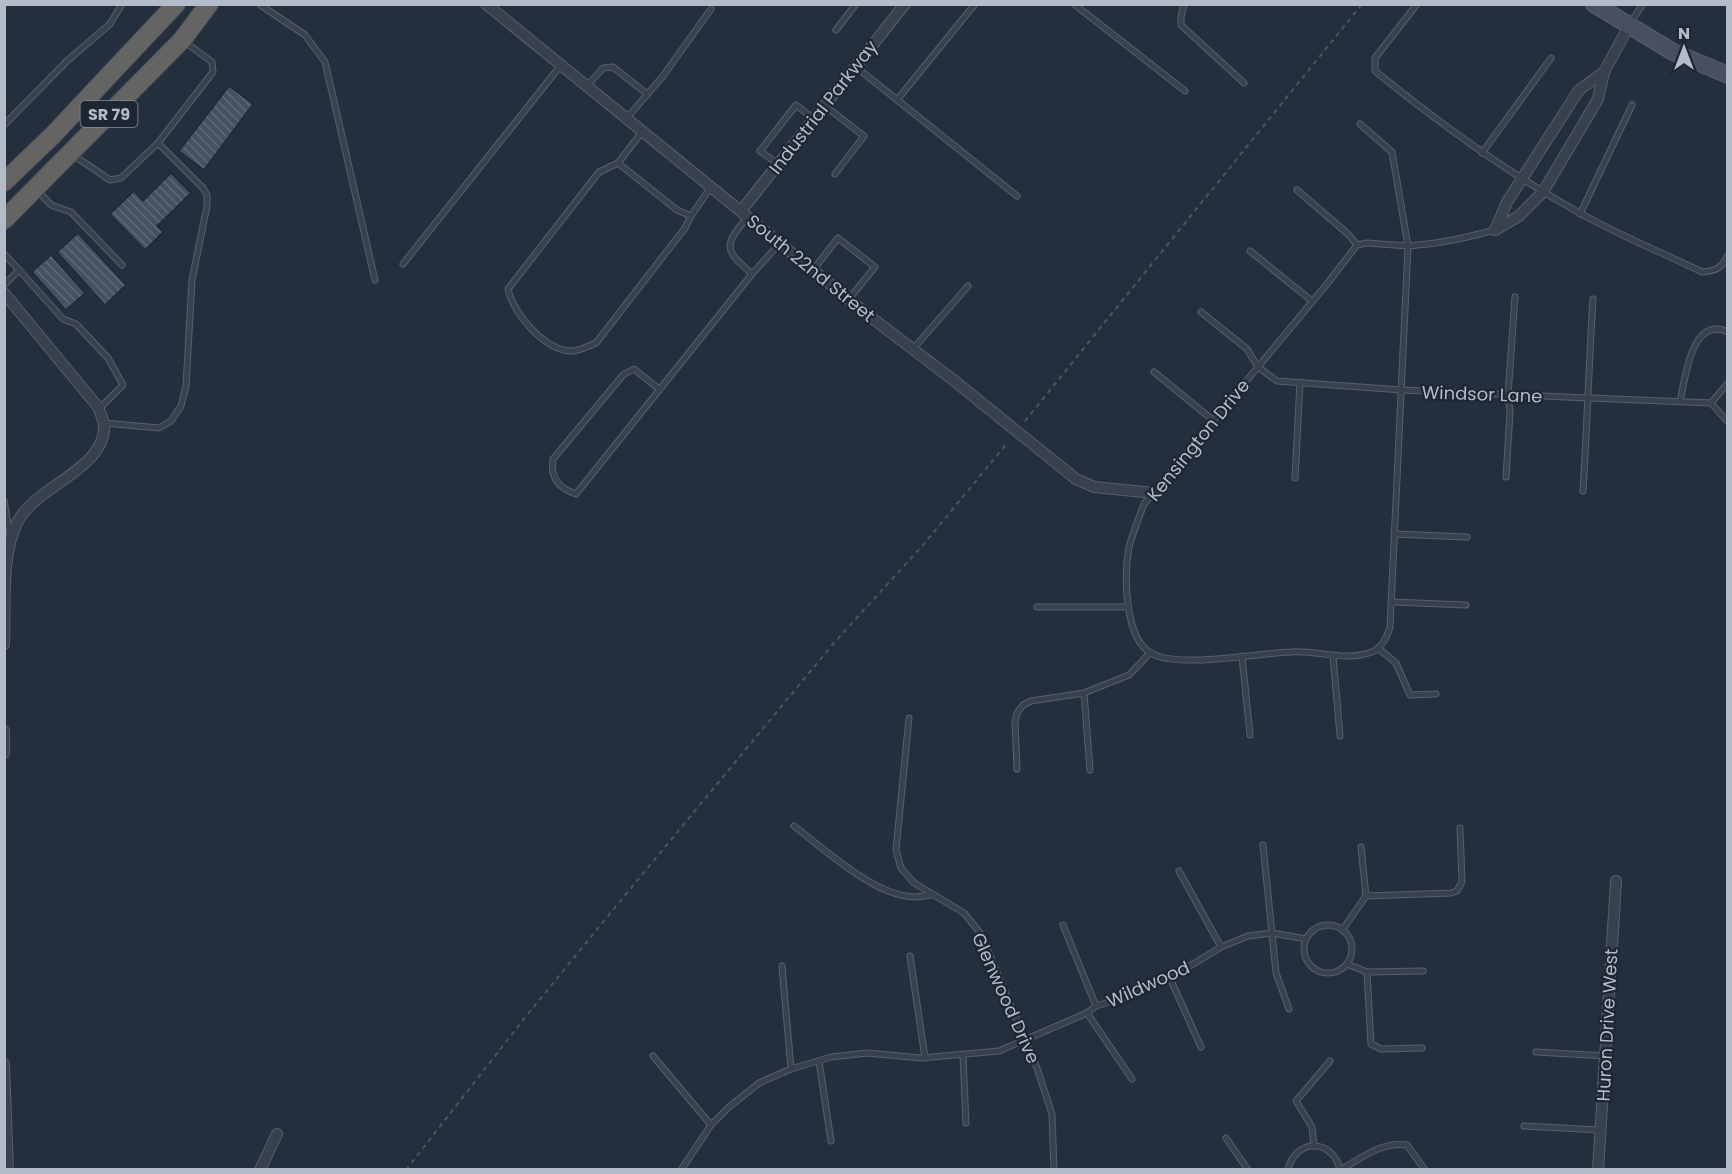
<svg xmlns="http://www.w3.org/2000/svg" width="1732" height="1174" font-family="Poppins,sans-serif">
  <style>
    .building { fill: url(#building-back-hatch); stroke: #1f2835; stroke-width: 1.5 }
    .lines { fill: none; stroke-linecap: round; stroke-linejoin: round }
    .service-casing { stroke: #565f6c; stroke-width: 7 }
    .minor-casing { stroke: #565f6c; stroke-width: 12 }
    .secondary-casing { stroke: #565f6c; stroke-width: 18 }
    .trunk-casing { stroke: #434c59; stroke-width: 20 }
    .path { stroke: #44595c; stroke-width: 2; stroke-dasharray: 4.5 4.5; stroke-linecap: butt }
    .service { stroke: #38414e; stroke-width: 5 }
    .minor { stroke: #38414e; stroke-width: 10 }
    .secondary { stroke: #465061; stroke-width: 16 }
    .trunk { stroke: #656462; stroke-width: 18 }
    .labels { text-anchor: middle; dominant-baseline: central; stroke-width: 4.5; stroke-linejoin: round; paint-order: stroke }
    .shield { fill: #1d2633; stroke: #878f9c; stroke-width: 1.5 }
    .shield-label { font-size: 16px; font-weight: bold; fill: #b4bcc9 }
    .street-label { font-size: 18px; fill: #b4bcc9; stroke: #1d2633 }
  </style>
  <defs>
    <pattern id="building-back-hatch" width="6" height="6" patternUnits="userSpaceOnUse" patternTransform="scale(1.5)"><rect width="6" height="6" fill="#455162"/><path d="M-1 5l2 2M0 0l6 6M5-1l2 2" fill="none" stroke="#5d6877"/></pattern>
  </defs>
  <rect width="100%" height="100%" fill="#242f3e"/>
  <g class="building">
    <path d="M 229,86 L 253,104 L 204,170 L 179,151 Z"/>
    <path d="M 171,173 L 191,193 L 157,226 L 163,232 L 145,250 L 110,214 L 134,191 L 143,201 Z"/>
    <path d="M 78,233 L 126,285 L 105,305 L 57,252 Z"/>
    <path d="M 51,255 L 85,293 L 66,310 L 32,272 Z"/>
  </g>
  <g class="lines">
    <g class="service-casing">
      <g id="service">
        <path d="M 259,4 L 305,35 L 325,62 L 375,280"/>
        <path d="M 1074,4 L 1185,91"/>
        <path d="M 1184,4 L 1181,17 L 1181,25 L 1244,83"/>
        <path d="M 1417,4 L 1375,58 L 1375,71 C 1439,123 1506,172 1578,212 C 1618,235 1661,252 1702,272 C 1716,271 1722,268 1728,255"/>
        <path d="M 1631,22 L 1643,4"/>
        <path d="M 836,30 L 856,4"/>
        <path d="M 856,67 L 1017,196"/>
        <path d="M 587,86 L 603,68 L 613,67 L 647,94"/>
        <path d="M 897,100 L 975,4"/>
        <path d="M 825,106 L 864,136 L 835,174"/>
        <path d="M 627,118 L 663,76 L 711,9"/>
        <path d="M 1360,124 L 1392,152 L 1408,246 L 1367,243 L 1357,245 L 1327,284 L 1144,504 C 1139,518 1133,532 1129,547 C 1124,574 1124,638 1151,653 C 1177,669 1258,653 1291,652 C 1318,650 1345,662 1372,652 C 1382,648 1387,637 1390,627 L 1408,246 C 1440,244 1464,238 1495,230"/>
        <path d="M 4,125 L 67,61 L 110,24 L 122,4"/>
        <path d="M 642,132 L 618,163 L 599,172 L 508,289 C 513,314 546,352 573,351 C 581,350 589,346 596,343 L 685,228 L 691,216"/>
        <path d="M 1482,153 L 1551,58"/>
        <path d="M 73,155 L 110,180 L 121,178 L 158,143 L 213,72 L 212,62 L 185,42"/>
        <path d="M 618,163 L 677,210 L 691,216 L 711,187"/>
        <path d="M 778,164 L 760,151 L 796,105 L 814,119"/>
        <path d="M 37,190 L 51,205 L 71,212 L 122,265"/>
        <path d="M 1297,190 L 1348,234 L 1357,245"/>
        <path d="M 1580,214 L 1632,105"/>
        <path d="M 748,216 C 724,246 723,249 752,274 L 780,243"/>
        <path d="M 1250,251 L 1312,301"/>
        <path d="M 4,254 L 19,270 L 4,285"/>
        <path d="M 403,264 L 561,65"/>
        <path d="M 19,270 L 63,319 L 76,324 L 108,358 L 123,385 L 100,408"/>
        <path d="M 813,270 L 838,238 L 875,267 L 849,299"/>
        <path d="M 1201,312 L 1247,349 L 1258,367 L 1277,381 L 1402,390 L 1711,403"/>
        <path d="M 913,349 L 968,286"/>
        <path d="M 1154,372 L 1214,421"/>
        <path d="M 659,389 L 634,369 L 623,375 L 553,459 C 550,477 558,488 576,494 L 752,274"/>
        <path d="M 1680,402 C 1685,380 1691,315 1728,332"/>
        <path d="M 1711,403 L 1728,383"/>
        <path d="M 1711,403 L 1728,422"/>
        <path d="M 104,423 L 159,428 L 171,421 L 181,406 L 186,386 L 192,280 L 207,206 L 207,195 L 203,188 L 158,143"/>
        <path d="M 1506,477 L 1510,413 L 1508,395 L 1515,297"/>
        <path d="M 1295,478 L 1300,382"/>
        <path d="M 1583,491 C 1587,427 1589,363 1593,299"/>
        <path d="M 4,501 L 10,534"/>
        <path d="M 1394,534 L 1467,537"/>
        <path d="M 1391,602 L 1466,605"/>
        <path d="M 1037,607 L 1128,607"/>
        <path d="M 1378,648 L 1396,663 L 1410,695 L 1436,694"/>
        <path d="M 1242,656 L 1250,735"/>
        <path d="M 1333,656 L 1340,736"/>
        <path d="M 1084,693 L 1090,770"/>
        <path d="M 909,718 L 896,850 L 901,868 L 914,883 L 964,913 L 981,934 L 1037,1068 L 1052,1114 L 1054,1170"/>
        <path d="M 1017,769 L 1015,722 L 1017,713 L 1023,705 L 1031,701 L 1084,693 L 1129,675 L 1150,653"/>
        <path d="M 794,826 C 825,850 875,896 914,897 C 920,897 927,895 933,895"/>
        <path d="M 1263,845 L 1276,973 L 1289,1009"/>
        <path d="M 1179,871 L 1221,947"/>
        <path d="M 1366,896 L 1451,893 L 1457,891 L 1462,882 L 1460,828"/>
        <circle cx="1328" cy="949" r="24"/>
        <path d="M 1063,925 L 1096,1006"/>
        <path d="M 1343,929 L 1366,896 L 1361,847"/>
        <path d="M 910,956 L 925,1058"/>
        <path d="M 1347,964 L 1367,972 L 1423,971"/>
        <path d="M 782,966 L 791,1069"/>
        <path d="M 1367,972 L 1371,1044 L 1381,1049 L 1422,1048"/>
        <path d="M 1169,976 L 1201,1047"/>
        <path d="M 1087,1013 L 1132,1079"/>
        <path d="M 1536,1052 L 1606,1056"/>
        <path d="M 653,1056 L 711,1125"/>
        <path d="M 963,1056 L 966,1123"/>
        <path d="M 819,1061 L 831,1141"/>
        <path d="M 1524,1126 L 1600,1130"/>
        <path d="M 1226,1138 L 1248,1170"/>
        <path d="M 1314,1145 L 1312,1127 L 1296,1101 L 1330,1061"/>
        <path d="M 681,1170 L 711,1125 L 729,1107 L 759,1083 L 791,1069 L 831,1057 L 867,1053 L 921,1058 L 999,1051 L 1087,1013 L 1096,1006 L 1125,997 L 1185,969 L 1221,947 L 1248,936 L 1272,933 L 1306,939"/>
        <path d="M 1288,1170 C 1295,1138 1333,1138 1340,1170"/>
        <path d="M 1340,1170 C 1362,1158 1382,1141 1407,1145 L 1425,1170"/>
      </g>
    </g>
    <g class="minor-casing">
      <g id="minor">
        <path d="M 486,4 L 868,315 L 952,379 L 1076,479 L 1094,487 L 1154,493"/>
        <path d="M 741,211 L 905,4"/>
        <path d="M 1495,230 L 1519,216 L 1543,192 L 1598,99 L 1604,72 L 1629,26"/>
        <path d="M 1495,230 L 1507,202 L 1579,90 L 1604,72"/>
        <path d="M 4,293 L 98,407 C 100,412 103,419 104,424 C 107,469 37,485 18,521 C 0,556 6,605 4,644"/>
        <path d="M 4,731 L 4,753"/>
        <path d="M 4,1064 L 8,1170"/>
        <path d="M 260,1170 L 277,1134"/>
        <path d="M 1598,1170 L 1616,881"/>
      </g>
    </g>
    <g class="secondary-casing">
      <path id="secondary" d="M 1594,4 L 1673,52 L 1728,75"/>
    </g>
    <g class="trunk-casing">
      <g id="trunk">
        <path d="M 4,182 L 52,136 L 176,4"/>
        <path d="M 4,220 L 182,40 L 209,4"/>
      </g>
    </g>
    <g class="path">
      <path d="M 1025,421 L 1362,4"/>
      <path d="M 406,1170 L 523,1020 L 617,905 L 833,644 L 924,544 L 1008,442"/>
    </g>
    <use href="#service" class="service"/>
    <use href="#minor" class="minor"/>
    <use href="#secondary" class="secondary"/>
    <use href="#trunk" class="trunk"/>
  </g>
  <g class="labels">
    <rect class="shield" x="80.5" y="101" width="57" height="26" rx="4.5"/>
    <g class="shield-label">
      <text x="109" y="114">SR 79</text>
    </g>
    <g class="street-label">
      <text transform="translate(823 107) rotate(-52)">Industrial Parkway</text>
      <text transform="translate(811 268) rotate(39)">South 22nd Street</text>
      <text transform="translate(1482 394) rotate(2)">Windsor Lane</text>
      <text transform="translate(1198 440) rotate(-51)">Kensington Drive</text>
      <text transform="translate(1148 984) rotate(-24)">Wildwood</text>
      <text transform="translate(1006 998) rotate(66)">Glenwood Drive</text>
      <text transform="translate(1607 1025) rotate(-87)">Huron Drive West</text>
    </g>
  </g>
  <rect width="1732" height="1174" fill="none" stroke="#b4bcc9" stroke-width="12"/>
  <g transform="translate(1684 48)" stroke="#1d2633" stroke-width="4.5" paint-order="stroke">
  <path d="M0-4.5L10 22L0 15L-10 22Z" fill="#b4bcc9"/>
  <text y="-9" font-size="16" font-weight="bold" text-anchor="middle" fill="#b4bcc9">N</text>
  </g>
</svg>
